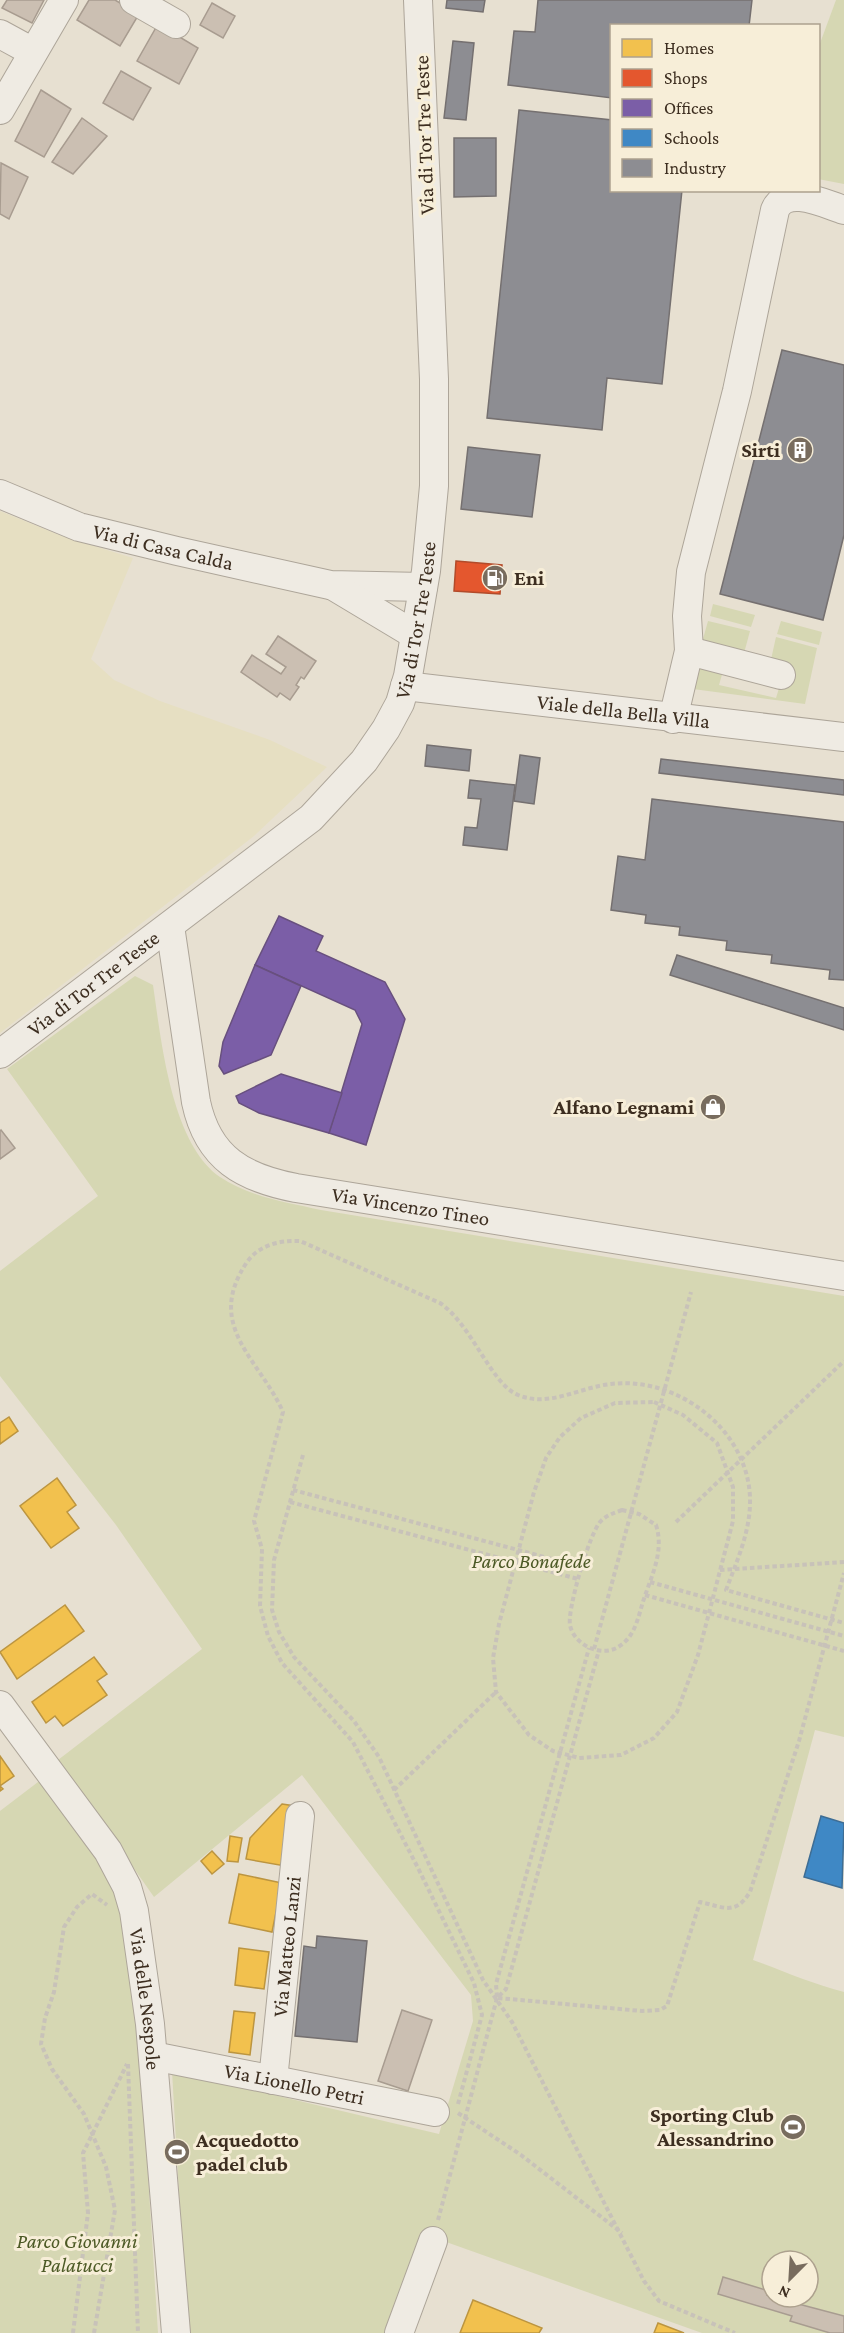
<svg xmlns="http://www.w3.org/2000/svg" width="844" height="2333" font-family="'Crimson Pro',serif">
  <style>
    .farmland { fill: #e6dfc2 }
    .green { fill: #d6d7b3; fill-rule: evenodd }
    .homes { fill: #f2c14e; stroke: #bc9540; stroke-width: 1.5 }
    .shops { fill: #e4572e; stroke: #b24b2a; stroke-width: 1.5 }
    .offices { fill: #7b5ea7; stroke: #68507e; stroke-width: 1.5 }
    .schools { fill: #3f88c5; stroke: #3e6d94; stroke-width: 1.5 }
    .industry { fill: #8d8d92; stroke: #757070; stroke-width: 1.5 }
    .building { fill: #cbbfb2; stroke: #a89c90; stroke-width: 1.5 }
    .lines { fill: none; stroke-linecap: round; stroke-linejoin: round }
    .minor-casing { stroke: #ada599; stroke-width: 30 }
    .path { stroke: #c8c2b9; stroke-width: 4; stroke-dasharray: 4.5 3; stroke-linecap: butt }
    .minor { stroke: #efebe3; stroke-width: 28 }
    .labels { text-anchor: middle; dominant-baseline: central; stroke-width: 6; stroke-linejoin: round; paint-order: stroke }
    .street-label { font-size: 21px; fill: #3d2e20; stroke: #f7eed8 }
    .poi-label { font-size: 21px; font-weight: bold; fill: #3d2e20; stroke: #f7eed8; text-anchor: end }
    .park-label { font-size: 21px; font-style: italic; fill: #4d5a26; stroke: #f7eed8 }
  </style>
  <rect width="100%" height="100%" fill="#e7e0d1"/>
  <path class="farmland" d="M 0,511 L 62,536 L 133,558 L 91,659 L 114,680 L 160,701 L 270,740 L 327,767 L 254,836 L 0,1033 Z"/>
  <g class="green">
    <path d="M 836,0 L 844,0 L 844,184 L 818,179 L 819,46 Z"/>
    <path d="M 713,604 L 755,615 L 751,627 L 710,616 Z"/>
    <path d="M 708,621 L 750,631 L 743,657 L 701,646 Z"/>
    <path d="M 781,621 L 822,632 L 819,645 L 777,634 Z"/>
    <path d="M 776,637 L 817,648 L 805,704 L 693,689 L 700,665 L 723,671 L 719,685 L 776,698 L 780,685 L 770,664 Z"/>
    <path d="M 135,976 L 153,985 C 161,1039 171,1143 220,1177 C 250,1197 286,1202 321,1210 L 844,1296 L 844,1737 L 815,1730 L 753,1960 C 783,1971 812,1984 844,1992 L 844,2333 L 702,2333 L 421,2233 L 385,2333 L 187,2333 L 172,2071 L 439,2134 L 473,2021 L 471,1995 L 302,1775 L 154,1897 L 58,1760 L 202,1649 L 116,1525 L 0,1376 L 0,1271 L 98,1196 L 7,1069 ZM 772,2261 L 808,2261 L 808,2297 L 772,2297 Z"/>
    <path d="M 42,1779 L 112,1879 L 129,1924 L 139,2033 L 158,2333 L 0,2333 L 0,1811 Z"/>
  </g>
  <g class="homes">
    <path d="M 9,1417 L 18,1431 L 0,1444 L 0,1423 Z"/>
    <path d="M 57,1478 L 76,1505 L 67,1512 L 79,1528 L 51,1548 L 20,1506 Z"/>
    <path d="M 65,1605 L 84,1631 L 17,1679 L 0,1652 Z"/>
    <path d="M 94,1657 L 107,1674 L 97,1681 L 107,1695 L 63,1726 L 55,1716 L 46,1723 L 32,1702 Z"/>
    <path d="M 0,1756 L 14,1776 L 0,1786 L 3,1789 L 0,1791 Z"/>
    <path d="M 282,1804 L 295,1806 L 285,1866 L 246,1859 L 250,1838 Z"/>
    <path d="M 230,1836 L 242,1838 L 238,1862 L 227,1861 Z"/>
    <path d="M 212,1851 L 224,1864 L 212,1874 L 201,1861 Z"/>
    <path d="M 239,1874 L 282,1883 L 272,1932 L 229,1923 Z"/>
    <path d="M 239,1948 L 269,1952 L 264,1989 L 235,1985 Z"/>
    <path d="M 234,2011 L 255,2013 L 250,2055 L 229,2052 Z"/>
    <path d="M 473,2300 L 542,2328 L 539,2333 L 460,2333 Z"/>
    <path d="M 658,2323 L 684,2333 L 654,2333 Z"/>
  </g>
  <path class="shops" d="M 456,561 L 502,565 L 500,594 L 454,591 Z"/>
  <g class="offices">
    <path d="M 279,916 L 323,936 L 316,951 L 385,982 L 405,1019 L 366,1145 L 329,1133 L 362,1024 L 355,1010 L 255,965 Z"/>
    <path d="M 255,965 L 301,986 L 271,1055 L 224,1074 L 219,1066 L 223,1042 Z"/>
    <path d="M 281,1074 L 342,1093 L 329,1133 L 259,1113 L 239,1103 L 236,1096 Z"/>
  </g>
  <path class="schools" d="M 821,1816 L 844,1823 L 842,1888 L 804,1877 Z"/>
  <g class="industry">
    <path d="M 447,0 L 485,0 L 483,12 L 446,8 Z"/>
    <path d="M 538,0 L 752,0 L 749,26 L 612,26 L 612,98 L 508,85 L 514,31 L 535,32 Z"/>
    <path d="M 453,41 L 474,43 L 466,120 L 444,118 Z"/>
    <path d="M 519,110 L 612,120 L 612,190 L 682,190 L 662,384 L 607,378 L 602,430 L 487,418 Z"/>
    <path d="M 454,138 L 496,138 L 496,196 L 454,197 Z"/>
    <path d="M 782,350 L 844,365 L 844,535 L 823,620 L 720,594 Z"/>
    <path d="M 468,447 L 540,455 L 532,517 L 461,509 Z"/>
    <path d="M 427,745 L 471,750 L 469,771 L 425,766 Z"/>
    <path d="M 520,755 L 540,758 L 534,804 L 514,801 Z"/>
    <path d="M 661,759 L 844,780 L 844,795 L 659,773 Z"/>
    <path d="M 470,780 L 515,785 L 507,850 L 463,845 L 465,827 L 477,828 L 481,799 L 468,798 Z"/>
    <path d="M 652,799 L 844,822 L 844,980 L 829,979 L 830,970 L 771,963 L 772,955 L 726,950 L 727,941 L 679,935 L 680,927 L 645,923 L 646,915 L 611,910 L 618,856 L 645,860 Z"/>
    <path d="M 677,955 L 844,1008 L 844,1030 L 670,975 Z"/>
    <path d="M 317,1936 L 367,1941 L 357,2042 L 295,2036 L 304,1946 L 316,1948 Z"/>
  </g>
  <g class="building">
    <path d="M 7,0 L 44,0 L 32,23 L 2,8 Z"/>
    <path d="M 89,0 L 115,0 L 139,14 L 120,46 L 77,20 Z"/>
    <path d="M 212,3 L 235,16 L 223,38 L 200,25 Z"/>
    <path d="M 158,24 L 198,48 L 179,84 L 137,61 Z"/>
    <path d="M 121,71 L 151,88 L 133,120 L 103,103 Z"/>
    <path d="M 41,90 L 71,109 L 44,157 L 15,141 Z"/>
    <path d="M 82,118 L 107,136 L 73,174 L 52,162 Z"/>
    <path d="M 1,163 L 28,177 L 9,219 L 0,214 Z"/>
    <path d="M 278,636 L 316,661 L 304,679 L 301,677 L 296,685 L 299,687 L 290,700 L 280,693 L 277,697 L 241,672 L 252,655 L 281,674 L 286,667 L 266,654 Z"/>
    <path d="M 1,1130 L 15,1148 L 0,1159 L 0,1131 Z"/>
    <path d="M 402,2010 L 432,2020 L 408,2091 L 378,2081 Z"/>
    <path d="M 723,2277 L 769,2291 L 767,2295 L 772,2297 L 844,2316 L 844,2333 L 830,2333 L 790,2321 L 792,2316 L 718,2294 Z"/>
  </g>
  <g class="lines">
    <g class="minor-casing">
      <g id="minor">
        <path d="M 134,0 L 176,24"/>
        <path d="M 0,34 L 33,52"/>
        <path d="M 0,110 L 64,0"/>
        <path id="s1" d="M 0,494 L 79,527 L 177,551 L 330,585 L 423,587"/>
        <path d="M 335,587 L 415,635"/>
        <path d="M 689,651 L 781,675"/>
        <path id="s2" d="M 405,686 L 844,737"/>
        <path d="M 673,719 L 689,651 L 687,616 L 691,572 L 737,391 L 775,210 C 786,184 825,204 844,210"/>
        <path id="s3" d="M 170,926 L 196,1102 C 208,1159 244,1178 296,1188 L 844,1276"/>
        <path id="s4" d="M 0,1054 L 311,818 L 364,761 L 386,729 L 400,703 L 408,676 L 426,571 L 434,486 L 434,379 L 418,0"/>
        <path id="s5" d="M 0,1705 L 108,1851 L 127,1887 L 134,1911 L 150,2024 L 176,2333"/>
        <path id="s6" d="M 153,2056 L 435,2112"/>
        <path id="s7" d="M 273,2080 L 300,1816"/>
        <path d="M 399,2333 L 433,2241"/>
      </g>
    </g>
    <g class="path">
      <path d="M 654,1402 L 683,1415 L 717,1443 L 733,1487 L 733,1521 L 698,1655 L 677,1712 L 654,1738 L 621,1755 L 579,1758 L 553,1751 L 529,1735 L 496,1692 L 493,1658 L 499,1624 L 534,1492 L 546,1458 L 560,1437 L 581,1418 L 615,1403 Z"/>
      <path d="M 303,1455 L 274,1560 L 272,1610 L 279,1632 L 294,1657 L 354,1721 L 379,1757 L 483,1980 L 512,2022 L 644,2281 L 659,2301 L 735,2333"/>
      <path d="M 293,1490 L 582,1567"/>
      <path d="M 290,1502 L 578,1579"/>
      <path d="M 622,1510 L 639,1514 L 656,1525 C 665,1553 650,1578 642,1605 C 638,1619 634,1636 621,1645 C 604,1659 574,1646 570,1625 C 567,1610 590,1531 601,1521 C 607,1515 614,1513 622,1510 Z"/>
      <path d="M 676,1522 L 844,1361"/>
      <path d="M 720,1570 L 844,1562"/>
      <path d="M 650,1582 L 844,1636"/>
      <path d="M 645,1595 L 844,1651"/>
      <path d="M 594,1649 L 691,1292"/>
      <path d="M 394,1790 L 496,1692"/>
      <path d="M 497,1997 L 496,1984 L 589,1648"/>
      <path d="M 498,1998 L 642,2011 L 660,2010 L 667,2006 L 700,1902 C 724,1907 735,1916 750,1892 L 799,1741 L 844,1573"/>
      <path d="M 128,2064 L 138,2333"/>
      <path d="M 458,2104 L 482,2015 L 474,1983 L 418,1868 L 353,1742 L 282,1663 L 268,1636 L 260,1606 L 262,1549 L 254,1521 L 283,1412 C 259,1358 204,1326 247,1262 C 259,1245 280,1240 300,1241 L 440,1303 C 472,1325 491,1384 518,1395 C 549,1408 580,1387 611,1384 C 678,1376 748,1430 750,1498 C 751,1530 737,1561 726,1590 L 844,1623"/>
      <path d="M 458,2113 L 521,2155 L 622,2233"/>
      <path d="M 438,2220 L 497,1998 L 506,1989 L 599,1650"/>
      <path d="M 73,2333 L 88,2213 L 83,2153 L 127,2064"/>
      <path d="M 94,2333 L 115,2210 L 106,2167 L 84,2114 L 52,2069 L 41,2044 L 45,2018 L 54,1992 L 64,1927 L 77,1907 L 92,1894 L 107,1905"/>
    </g>
    <use href="#minor" class="minor"/>
  </g>
  <defs>
    <g id="building-disc" transform="scale(1.35)"><circle r="9.5" fill="#786c5e" stroke="#f7eed8"/><path d="M-4-6H4V6H1V3H-1V6H-4ZM-2.5-4.3h1.7v1.8h-1.7ZM.8-4.3h1.7v1.8H.8ZM-2.5-1h1.7V.8h-1.7ZM.8-1h1.7V.8H.8Z" fill="#fff"/></g>
    <g id="fuel-disc" transform="scale(1.35)"><circle r="9.5" fill="#786c5e" stroke="#f7eed8"/><path d="M-5.5-6h7V0h2V4h1.3V-2.5L3-4.5l.8-.8L6-3V5H2.5V1h-1V6h-7ZM-4.2-4.7v3.2H.2V-4.7Z" fill="#fff"/></g>
    <g id="shop-disc" transform="scale(1.35)"><circle r="9.5" fill="#786c5e" stroke="#f7eed8"/><path d="M-5-2.5h2.3a2.7 3.5 0 0 1 5.4 0H5L5.5 6h-11ZM-1.5-2.5h3a1.5 2.3 0 0 0-3 0Z" fill="#fff"/></g>
    <g id="stadium-disc" transform="scale(1.35)"><circle r="9.5" fill="#786c5e" stroke="#f7eed8"/><path d="M0-5a6.5 5 0 1 0 0 10a6.5 5 0 1 0 0-10ZM-3.5-1.8h7v3.6h-7Z" fill="#fff"/></g>
  </defs>
  <g fill-rule="evenodd">
    <use href="#building-disc" x="800" y="450"/>
    <use href="#fuel-disc" x="495" y="578"/>
    <use href="#shop-disc" x="713" y="1107"/>
    <use href="#stadium-disc" x="793" y="2127"/>
    <use href="#stadium-disc" x="177" y="2152"/>
  </g>
  <g class="labels">
    <g class="street-label">
      <text transform="translate(424 135) rotate(-92)">Via di Tor Tre Teste</text>
      <text stroke="none"><textPath href="#s1" startOffset="172">Via di Casa Calda</textPath></text>
      <text stroke="none"><textPath href="#s4" startOffset="621">Via di Tor Tre Teste</textPath></text>
      <text stroke="none"><textPath href="#s2" startOffset="220">Viale della Bella Villa</textPath></text>
      <text stroke="none"><textPath href="#s4" startOffset="117">Via di Tor Tre Teste</textPath></text>
      <text stroke="none"><textPath href="#s3" startOffset="436">Via Vincenzo Tineo</textPath></text>
      <text stroke="none"><textPath href="#s7" startOffset="134">Via Matteo Lanzi</textPath></text>
      <text stroke="none"><textPath href="#s5" startOffset="336">Via delle Nespole</textPath></text>
      <text stroke="none"><textPath href="#s6" startOffset="144">Via Lionello Petri</textPath></text>
    </g>
    <g class="poi-label">
      <text x="780" y="450">Sirti</text>
      <text x="514" y="578" text-anchor="start">Eni</text>
      <text x="694" y="1107">Alfano Legnami</text>
      <text x="774" y="2115">Sporting Club<tspan x="774" dy="24">Alessandrino</tspan></text>
      <text x="196" y="2140" text-anchor="start">Acquedotto<tspan x="196" dy="24">padel club</tspan></text>
    </g>
    <g class="park-label">
      <text x="531" y="1561">Parco Bonafede</text>
      <text x="77" y="2241">Parco Giovanni<tspan x="77" dy="24">Palatucci</tspan></text>
    </g>
  </g>
  <rect x="610" y="24" width="210" height="168" fill="#f7eed8" stroke="#ada18e" stroke-width="1.5"/>
  <rect x="622" y="39" width="30" height="18" fill="#f2c14e" stroke="#ada18e" stroke-width="1.5"/>
  <text x="664" y="54" font-size="18" fill="#3d2e20">Homes</text>
  <rect x="622" y="69" width="30" height="18" fill="#e4572e" stroke="#ada18e" stroke-width="1.5"/>
  <text x="664" y="84" font-size="18" fill="#3d2e20">Shops</text>
  <rect x="622" y="99" width="30" height="18" fill="#7b5ea7" stroke="#ada18e" stroke-width="1.5"/>
  <text x="664" y="114" font-size="18" fill="#3d2e20">Offices</text>
  <rect x="622" y="129" width="30" height="18" fill="#3f88c5" stroke="#ada18e" stroke-width="1.5"/>
  <text x="664" y="144" font-size="18" fill="#3d2e20">Schools</text>
  <rect x="622" y="159" width="30" height="18" fill="#8d8d92" stroke="#ada18e" stroke-width="1.5"/>
  <text x="664" y="174" font-size="18" fill="#3d2e20">Industry</text>
  <g transform="translate(790 2279) rotate(204)"><circle r="28" fill="#f7eed8" stroke="#ada18e" stroke-width="1.5"/>
  <path d="M0-4.5L10 22L0 15L-10 22Z" fill="#786c5e"/>
  <text y="-9" font-size="16" font-weight="bold" text-anchor="middle" fill="#3d2e20">N</text>
  </g>
</svg>
